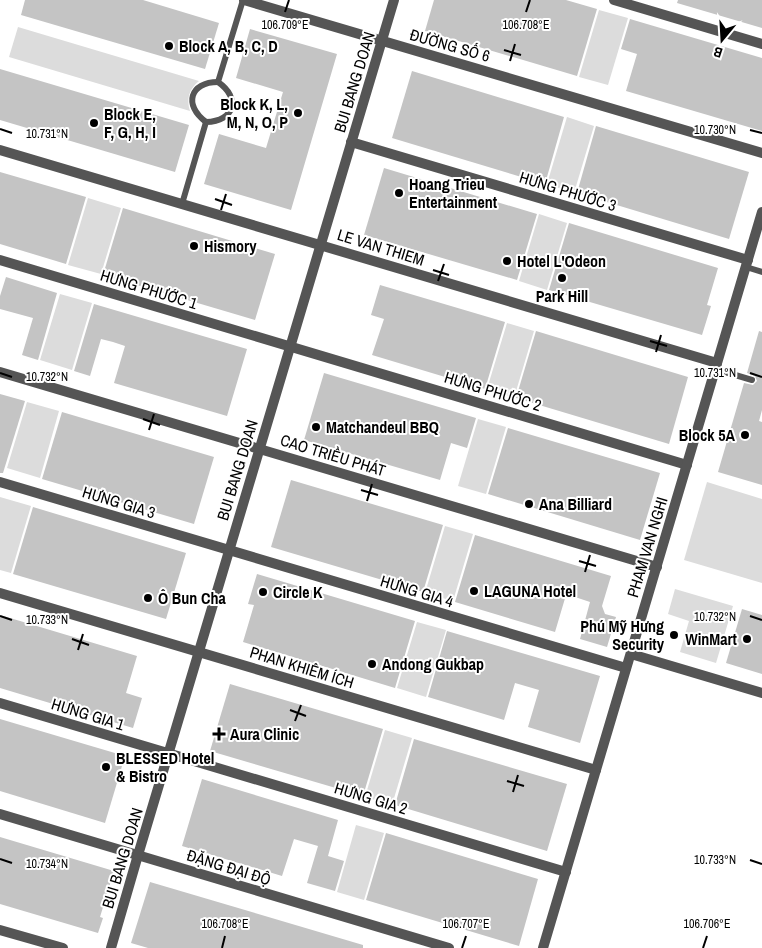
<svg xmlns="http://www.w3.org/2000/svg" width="762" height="948" font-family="'Archivo Narrow',sans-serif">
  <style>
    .green { fill: #dcdcdc }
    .building { fill: #c4c4c4 }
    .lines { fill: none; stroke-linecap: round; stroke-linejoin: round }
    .service { stroke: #555; stroke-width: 6 }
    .minor { stroke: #555; stroke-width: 10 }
    .tertiary { stroke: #555; stroke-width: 10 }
    .ticks { fill: none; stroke: #000; stroke-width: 2 }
    .poi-dot { fill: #000; stroke: #fff; stroke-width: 2 }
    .labels { text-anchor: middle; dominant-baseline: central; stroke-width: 4; stroke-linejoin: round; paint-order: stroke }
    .street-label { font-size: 16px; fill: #000; stroke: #fff }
    .poi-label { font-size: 16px; font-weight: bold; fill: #000; stroke: #fff; text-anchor: start }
    .ticks-label { font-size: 12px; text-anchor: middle; fill: #000; stroke: #fff; stroke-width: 4; stroke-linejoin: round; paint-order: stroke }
  </style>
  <rect width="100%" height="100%" fill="#fff"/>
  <g class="green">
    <path d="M 599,10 L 628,18 L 608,85 L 579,77 Z"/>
    <path d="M 18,27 L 199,81 C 189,89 186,99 190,111 L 9,57 Z"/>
    <path d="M 567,117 L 594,126 L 574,193 L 547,184 Z"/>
    <path d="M 88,198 L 121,208 L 101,274 L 68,265 Z"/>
    <path d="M 539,214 L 567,223 L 547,290 L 519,281 Z"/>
    <path d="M 60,294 L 92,303 L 72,370 L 40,360 Z"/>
    <path d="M 507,323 L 534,331 L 514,398 L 487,389 Z"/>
    <path d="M 27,402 L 59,411 L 40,478 L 7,468 Z"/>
    <path d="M 478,419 L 506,427 L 486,494 L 458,486 Z"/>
    <path d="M 707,482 L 762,499 L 762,583 L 684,560 Z"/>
    <path d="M 0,497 L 31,506 L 11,573 L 0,570 Z"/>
    <path d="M 445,526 L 473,534 L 453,601 L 425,593 Z"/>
    <path d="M 675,589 L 733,606 L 716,663 L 680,652 L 689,621 L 668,614 Z"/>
    <path d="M 417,622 L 446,630 L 426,697 L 397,688 Z"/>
    <path d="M 385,730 L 412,738 L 392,805 L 365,797 Z"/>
    <path d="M 356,825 L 384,833 L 364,900 L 337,892 Z"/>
  </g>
  <g class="building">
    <path d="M 25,0 L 143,0 L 219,23 L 205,69 L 21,15 Z"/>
    <path d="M 434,0 L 566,0 L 597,9 L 577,76 L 425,31 Z"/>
    <path d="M 678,0 L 762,0 L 762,28 L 677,3 Z"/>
    <path d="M 630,19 L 762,58 L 762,131 L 626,91 L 637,54 L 621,49 Z"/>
    <path d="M 250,29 L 337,54 L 291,210 L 204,184 L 219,134 L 266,148 L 283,92 L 236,78 Z"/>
    <path d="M 0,69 L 189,125 L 175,172 L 0,120 Z"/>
    <path d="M 412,71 L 564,117 L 545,184 L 392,138 Z"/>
    <path d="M 596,126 L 749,172 L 729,239 L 577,193 Z"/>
    <path d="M 384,168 L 537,214 L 517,280 L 364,235 Z"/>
    <path d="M 0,172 L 86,197 L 66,264 L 0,244 Z"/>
    <path d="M 123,208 L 275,254 L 255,320 L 103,275 Z"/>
    <path d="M 569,223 L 718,268 L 707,305 L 711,306 L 702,335 L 549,290 Z"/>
    <path d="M 6,277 L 57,293 L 38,360 L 22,355 L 33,318 L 0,309 L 0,296 Z"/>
    <path d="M 380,285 L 505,322 L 485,389 L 372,355 L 384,319 L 371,315 Z"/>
    <path d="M 94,304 L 247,349 L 227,416 L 114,383 L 125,346 L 113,342 L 101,339 L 90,376 L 74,371 Z"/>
    <path d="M 536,331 L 688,377 L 669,444 L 516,398 Z"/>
    <path d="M 759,331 L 762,332 L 762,410 L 759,421 L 762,422 L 762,485 L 718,472 L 744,383 L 753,385 L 757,381 L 755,376 L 747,373 Z"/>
    <path d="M 324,373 L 476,418 L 467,448 L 451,443 L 440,480 L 304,440 Z"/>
    <path d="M 0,394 L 25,401 L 3,473 L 0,473 Z"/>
    <path d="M 62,412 L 214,457 L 194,524 L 42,479 Z"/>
    <path d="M 508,428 L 660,473 L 640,540 L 488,494 Z"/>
    <path d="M 291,480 L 443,525 L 423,592 L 271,547 Z"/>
    <path d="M 33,507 L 186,553 L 166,619 L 13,574 Z"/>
    <path d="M 475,535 L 611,576 L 602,606 L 605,614 L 616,617 L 607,647 L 580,639 L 590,602 L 578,598 L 566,595 L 555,632 L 455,602 Z"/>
    <path d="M 257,574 L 415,621 L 395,688 L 243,642 L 254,605 L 248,604 Z"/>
    <path d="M 742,609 L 762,615 L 762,674 L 726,663 Z"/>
    <path d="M 0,615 L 137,656 L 126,693 L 142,698 L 133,728 L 0,688 Z"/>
    <path d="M 447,631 L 600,676 L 580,743 L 528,727 L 539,690 L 515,683 L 504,720 L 428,697 Z"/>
    <path d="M 230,684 L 383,729 L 363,796 L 210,751 Z"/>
    <path d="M 0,719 L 125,756 L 105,823 L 0,791 Z"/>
    <path d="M 414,739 L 567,784 L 547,851 L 395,805 Z"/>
    <path d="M 202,779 L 338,820 L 328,856 L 344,861 L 335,891 L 307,883 L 318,846 L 294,839 L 282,876 L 182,846 Z"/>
    <path d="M 386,833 L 538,879 L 519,946 L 366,900 Z"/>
    <path d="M 0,837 L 114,871 L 100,917 L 103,918 L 98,933 L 0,904 Z"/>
    <path d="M 150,882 L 363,945 L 363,948 L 148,948 L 131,943 Z"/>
  </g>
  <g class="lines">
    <g class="service">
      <path d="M 206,122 C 183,105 190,82 218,82"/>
      <path d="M 182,204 L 206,122 C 235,121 241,98 218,82 L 243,0"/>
      <path d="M 746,267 L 762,272"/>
      <path d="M 715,369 L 752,380"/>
    </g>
    <g class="minor">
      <path d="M 244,0 L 762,153"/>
      <path d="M 614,0 L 762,44"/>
      <path d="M 351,142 L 748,260"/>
      <path d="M 0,150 L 717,363"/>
      <path d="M 0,260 L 687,465"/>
      <path d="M 0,372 L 657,567"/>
      <path d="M 0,482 L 626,668"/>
      <path d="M 0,593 L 596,770"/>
      <path d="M 631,654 L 762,693"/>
      <path d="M 0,703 L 566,872"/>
      <path d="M 0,814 L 449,948"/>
      <path d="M 0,930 L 63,948"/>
      <path d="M 111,948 L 138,855"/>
      <path d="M 543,948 L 762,212"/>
    </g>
    <path class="tertiary" d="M 138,855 L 394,0"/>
  </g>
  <path class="ticks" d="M 285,12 L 289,0M 526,12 L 530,0M 504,50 L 521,55M 510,61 L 515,44M 0,129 L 12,133M 750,130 L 762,133M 215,199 L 232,205M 221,210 L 226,194M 433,270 L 449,275M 438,281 L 444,264M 650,341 L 667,346M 656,352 L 661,335M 0,373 L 12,377M 750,373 L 762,377M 143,419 L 160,425M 149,430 L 154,414M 361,490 L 378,495M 367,501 L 372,484M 579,561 L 596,566M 585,572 L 590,555M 0,616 L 12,620M 750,616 L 762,620M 72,639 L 89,645M 78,650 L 83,634M 290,710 L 306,716M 295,721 L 301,705M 507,781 L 524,786M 513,792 L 518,775M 0,859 L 12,863M 750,860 L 762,864M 222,948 L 225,936M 462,948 L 466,936M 703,948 L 707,936"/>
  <g class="poi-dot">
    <circle cx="169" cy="46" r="5"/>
    <circle cx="298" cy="113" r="5"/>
    <circle cx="94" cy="123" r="5"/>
    <circle cx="399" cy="193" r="5"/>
    <circle cx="194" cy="246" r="5"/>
    <circle cx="507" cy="261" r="5"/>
    <circle cx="562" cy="278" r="5"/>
    <circle cx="316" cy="427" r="5"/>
    <circle cx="745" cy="435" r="5"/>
    <circle cx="529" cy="504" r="5"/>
    <circle cx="474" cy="591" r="5"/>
    <circle cx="263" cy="592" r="5"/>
    <circle cx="148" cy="598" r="5"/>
    <circle cx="674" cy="635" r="5"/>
    <circle cx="747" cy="639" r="5"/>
    <circle cx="372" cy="664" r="5"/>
    <path d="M216.5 726.5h5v5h5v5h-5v5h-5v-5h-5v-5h5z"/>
    <circle cx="106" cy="767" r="5"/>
  </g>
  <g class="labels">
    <g class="street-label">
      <text transform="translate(450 45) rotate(16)">ĐƯỜNG SỐ 6</text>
      <text transform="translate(354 82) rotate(-73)">BUI BANG DOAN</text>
      <text transform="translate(568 191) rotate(17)">HƯNG PHƯỚC 3</text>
      <text transform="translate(381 247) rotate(17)">LE VAN THIEM</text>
      <text transform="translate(149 289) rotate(17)">HƯNG PHƯỚC 1</text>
      <text transform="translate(493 391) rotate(17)">HƯNG PHƯỚC 2</text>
      <text transform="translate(333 455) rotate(17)">CAO TRIỀU PHÁT</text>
      <text transform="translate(237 470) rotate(-73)">BUI BANG DOAN</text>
      <text transform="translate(119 502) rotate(17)">HƯNG GIA 3</text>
      <text transform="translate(647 547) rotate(-73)">PHAM VAN NGHI</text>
      <text transform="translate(417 591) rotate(17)">HƯNG GIA 4</text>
      <text transform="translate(302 667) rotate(17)">PHAN KHIÊM ÍCH</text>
      <text transform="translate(88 714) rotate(17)">HƯNG GIA 1</text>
      <text transform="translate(371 798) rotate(17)">HƯNG GIA 2</text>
      <text transform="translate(122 858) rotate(-73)">BUI BANG DOAN</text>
      <text transform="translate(229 867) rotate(17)">ĐẶNG ĐẠI ĐỘ</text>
    </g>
    <g class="poi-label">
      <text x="179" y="46">Block A, B, C, D</text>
      <text x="288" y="104" text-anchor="end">Block K, L,<tspan x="288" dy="18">M, N, O, P</tspan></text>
      <text x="104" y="114">Block E,<tspan x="104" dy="18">F, G, H, I</tspan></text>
      <text x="409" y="184">Hoang Trieu<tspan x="409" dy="18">Entertainment</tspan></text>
      <text x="204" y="246">Hismory</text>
      <text x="517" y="261">Hotel L'Odeon</text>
      <text x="562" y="296" text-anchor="middle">Park Hill</text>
      <text x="326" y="427">Matchandeul BBQ</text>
      <text x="735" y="435" text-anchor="end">Block 5A</text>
      <text x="539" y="504">Ana Billiard</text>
      <text x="484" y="591">LAGUNA Hotel</text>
      <text x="273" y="592">Circle K</text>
      <text x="158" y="598">Ô Bun Cha</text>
      <text x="664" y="626" text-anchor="end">Phú Mỹ Hưng<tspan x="664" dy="18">Security</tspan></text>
      <text x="737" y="639" text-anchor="end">WinMart</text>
      <text x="382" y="664">Andong Gukbap</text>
      <text x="230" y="734">Aura Clinic</text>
      <text x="116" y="758">BLESSED Hotel<tspan x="116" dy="18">&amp; Bistro</tspan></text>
    </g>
  </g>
  <g class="ticks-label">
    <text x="285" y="29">106.709°E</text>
    <text x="526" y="29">106.708°E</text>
    <text x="715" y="134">10.730°N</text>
    <text x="47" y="138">10.731°N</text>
    <text x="715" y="377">10.731°N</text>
    <text x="47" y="381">10.732°N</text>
    <text x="715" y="621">10.732°N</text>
    <text x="47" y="624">10.733°N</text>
    <text x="715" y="864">10.733°N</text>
    <text x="47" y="868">10.734°N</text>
    <text x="225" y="928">106.708°E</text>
    <text x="466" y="928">106.707°E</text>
    <text x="707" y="928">106.706°E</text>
  </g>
  <g transform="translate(722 40) rotate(198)" stroke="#ffffff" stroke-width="4" paint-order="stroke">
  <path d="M0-4L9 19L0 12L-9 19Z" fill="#000000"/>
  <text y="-8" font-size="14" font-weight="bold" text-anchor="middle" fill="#000000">B</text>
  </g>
</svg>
